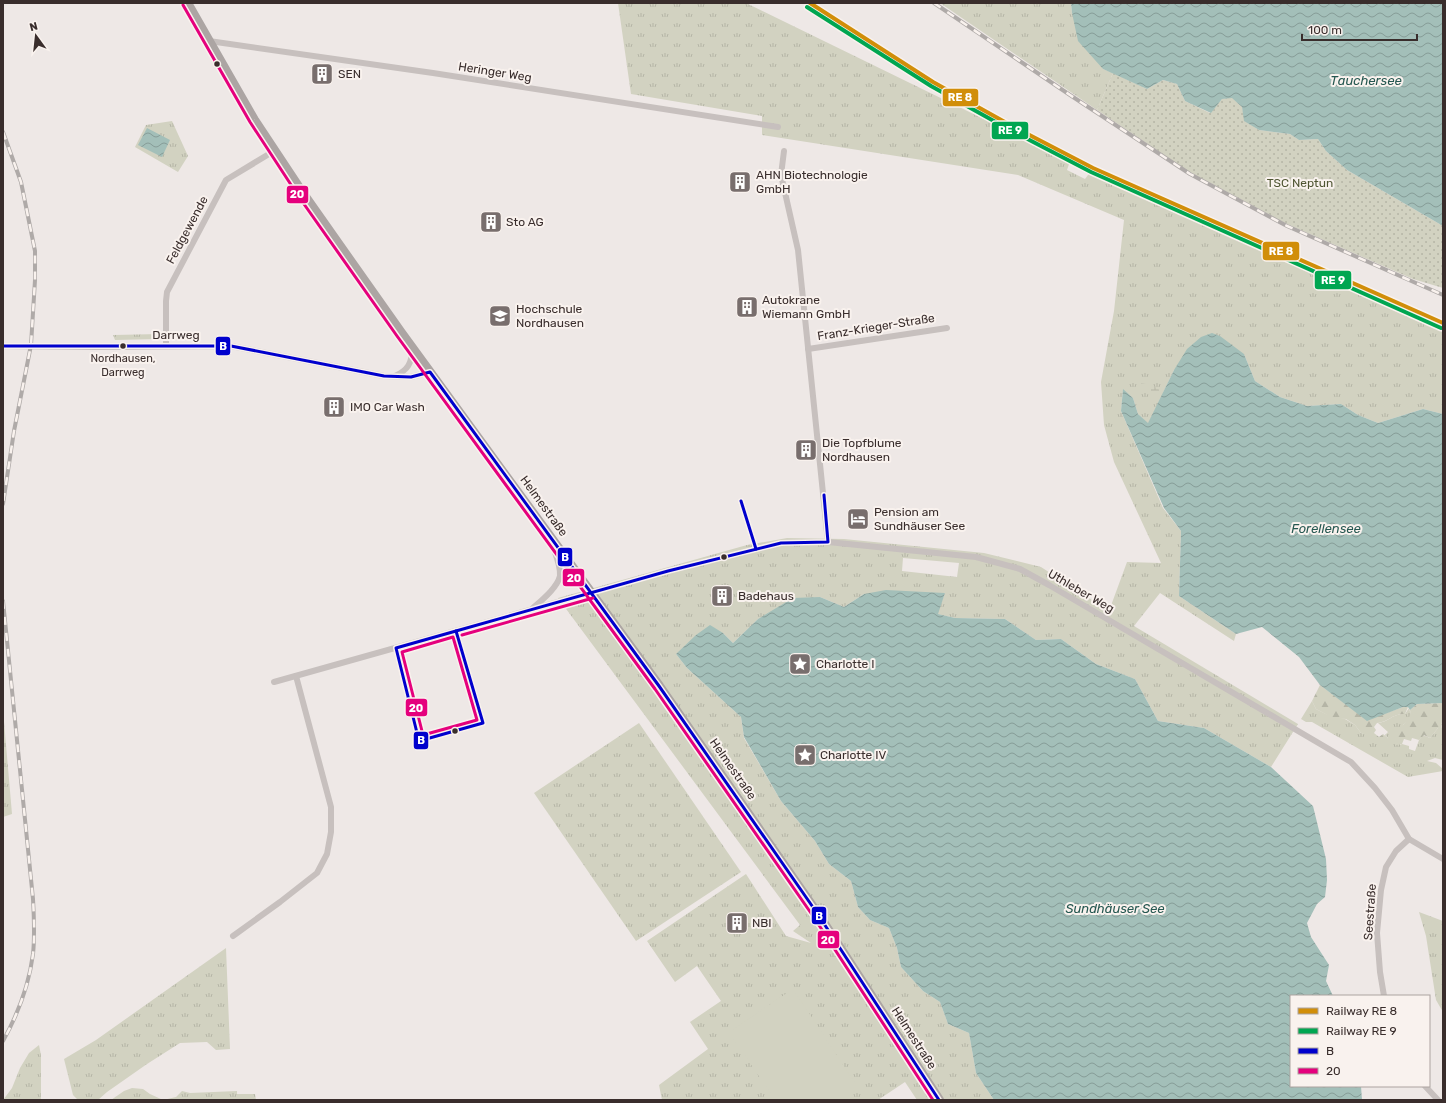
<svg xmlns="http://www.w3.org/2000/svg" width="1446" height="1103" font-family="Rubik,sans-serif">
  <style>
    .grass { fill: url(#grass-tufts); fill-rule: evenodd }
    .forest { fill: url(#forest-firs) }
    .wetland { fill: url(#wetland-marsh) }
    .garden { fill: url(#garden-dots) }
    .pitch { fill: #d2d2c1 }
    .water { fill: url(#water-waves) }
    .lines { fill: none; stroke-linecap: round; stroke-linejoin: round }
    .street { stroke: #c7c0be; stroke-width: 6 }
    .primary { stroke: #aca5a3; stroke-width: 10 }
    .rail-casing { stroke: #afaaa8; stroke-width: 4 }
    .rail { stroke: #f9f2ee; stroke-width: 2.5; stroke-dasharray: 8; stroke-linecap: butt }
    .bus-1-casing { stroke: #f9f2ee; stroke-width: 6 }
    .bus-2-casing { stroke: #f9f2ee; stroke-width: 6 }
    .bus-1 { stroke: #0000cd; stroke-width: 3 }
    .bus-2 { stroke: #e5007d; stroke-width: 3 }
    .rail-1-casing { stroke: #f9f2ee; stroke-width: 7 }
    .rail-2-casing { stroke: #f9f2ee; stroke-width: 7 }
    .rail-1 { stroke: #d18e09; stroke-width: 4 }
    .rail-2 { stroke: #00a651; stroke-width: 4 }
    .bus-dot { fill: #392d2c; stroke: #f9f2ee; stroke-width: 1.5 }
    .labels { text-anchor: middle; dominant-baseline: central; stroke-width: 4; stroke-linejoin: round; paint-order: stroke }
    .bus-label { font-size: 11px; fill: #392d2c; stroke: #f9f2ee }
    .street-label { font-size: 12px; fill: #392d2c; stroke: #f9f2ee }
    .poi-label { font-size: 12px; fill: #392d2c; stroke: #f9f2ee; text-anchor: start }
    .park-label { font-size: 12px; fill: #4f5532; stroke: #f9f2ee }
    .water-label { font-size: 13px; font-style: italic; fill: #255750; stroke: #f9f2ee }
    .line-badge { stroke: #f9f2ee; stroke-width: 1.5 }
    .badge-label { font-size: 11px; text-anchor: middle; font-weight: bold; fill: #fff }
  </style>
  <defs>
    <pattern id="grass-tufts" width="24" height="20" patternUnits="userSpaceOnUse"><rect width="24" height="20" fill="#d2d2c1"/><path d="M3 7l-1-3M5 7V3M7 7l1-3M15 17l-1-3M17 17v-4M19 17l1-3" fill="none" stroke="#b5b5a6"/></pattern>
    <pattern id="forest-firs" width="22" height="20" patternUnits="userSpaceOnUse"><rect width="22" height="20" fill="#d2d2c1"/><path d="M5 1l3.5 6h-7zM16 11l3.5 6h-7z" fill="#b5b5a6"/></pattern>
    <pattern id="wetland-marsh" width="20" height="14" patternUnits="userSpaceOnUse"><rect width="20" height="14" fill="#d2d2c1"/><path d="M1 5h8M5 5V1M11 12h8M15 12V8" fill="none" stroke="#b5b5a6"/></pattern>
    <pattern id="garden-dots" width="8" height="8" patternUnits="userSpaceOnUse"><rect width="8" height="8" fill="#d2d2c1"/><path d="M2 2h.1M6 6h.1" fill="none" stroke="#b5b5a6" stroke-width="1.8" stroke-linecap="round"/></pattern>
    <pattern id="water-waves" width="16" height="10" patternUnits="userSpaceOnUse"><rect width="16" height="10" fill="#a3bfb9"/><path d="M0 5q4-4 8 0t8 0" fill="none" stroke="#869c97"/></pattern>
  </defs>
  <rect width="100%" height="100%" fill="#eee8e6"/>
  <g class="grass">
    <path d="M 618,3 L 746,3 L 1070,161 L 1067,170 L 1085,179 L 1091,171 L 1147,198 L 1443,327 L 1443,414 L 1423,409 L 1378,423 L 1358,415 L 1341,404 L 1307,406 L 1280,397 L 1255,381 L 1244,354 L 1174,370 L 1148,424 L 1138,414 L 1133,398 L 1123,390 L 1121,411 L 1163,508 L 1181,531 L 1179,596 L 1236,634 L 1234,641 L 1160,593 L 1134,626 L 1298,724 L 1271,767 L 1204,728 L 1158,721 L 1135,679 L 1096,664 L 1061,639 L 1036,640 L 1005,619 L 955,618 L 937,614 L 945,593 L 864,594 L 844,607 L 820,597 L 758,619 L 733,643 L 723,633 L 676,654 L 687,668 L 741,717 L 744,738 L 781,801 L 815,841 L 829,864 L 851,881 L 858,907 L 870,920 L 889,928 L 897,948 L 901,967 L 923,991 L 940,1002 L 948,1024 L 969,1033 L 976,1073 L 994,1100 L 917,1100 L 905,1082 L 878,1100 L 662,1100 L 659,1085 L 708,1049 L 690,1022 L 721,1001 L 697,966 L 675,982 L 647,941 L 746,874 L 786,936 L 811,943 L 793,931 L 800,925 L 558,598 L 747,545 L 787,538 L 844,539 L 984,553 L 1041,567 L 1109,611 L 1127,562 L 1161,563 L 1114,462 L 1104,425 L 1101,382 L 1114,311 L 1124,220 L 1018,175 L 762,135 L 762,116 L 631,94 ZM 903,558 L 959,563 L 957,577 L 902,571 Z"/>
    <path d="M 940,3 L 1071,3 L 1072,13 L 1103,69 L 1113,73 L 1097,110 Z"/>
    <path d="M 172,121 L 188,156 L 178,172 L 135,147 L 146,125 Z"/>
    <path d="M 160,334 L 159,339 L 115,340 L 113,335 Z"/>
    <path d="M 1312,701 L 1316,709 L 1326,714 L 1345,719 L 1355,725 L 1361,733 L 1385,740 L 1388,738 L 1385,735 L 1388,732 L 1378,723 C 1389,722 1391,714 1405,714 L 1409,708 L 1411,715 L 1408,721 L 1403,725 L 1400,745 L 1402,744 L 1409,746 L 1409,749 L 1415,751 L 1419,740 L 1423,735 L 1430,738 L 1438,728 L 1442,728 L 1441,724 L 1443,721 L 1443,760 L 1435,758 L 1427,761 L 1436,763 L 1443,769 L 1443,771 L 1408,777 L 1312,722 L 1306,722 L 1301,719 Z"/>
    <path d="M 3,710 L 12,814 L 3,817 Z"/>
    <path d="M 639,723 L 741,872 L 636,941 L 534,793 Z"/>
    <path d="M 1419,912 L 1443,921 L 1443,1012 L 1436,1000 L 1426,936 Z"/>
    <path d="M 226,948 L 230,1049 L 216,1050 L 207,1042 L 180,1043 L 147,1064 L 107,1092 L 98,1100 L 78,1100 L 73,1095 L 64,1059 L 96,1040 Z"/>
    <path d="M 39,1045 L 41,1055 L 41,1100 L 3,1100 L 12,1088 L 20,1068 L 29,1053 Z"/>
    <path d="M 132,1088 L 143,1089 L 150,1094 L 163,1100 L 176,1097 L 182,1091 L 190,1093 L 237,1091 L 237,1094 L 255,1094 L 256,1100 L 111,1100 L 124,1091 Z"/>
  </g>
  <g class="forest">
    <path d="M 1320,685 L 1367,720 L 1403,707 L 1408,707 L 1405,714 C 1391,714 1389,722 1377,723 L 1374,727 L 1376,730 L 1374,733 L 1379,737 L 1383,734 L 1388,738 L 1387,740 L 1385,740 L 1380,743 L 1373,738 L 1361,733 L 1355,725 L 1346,719 L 1333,718 L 1316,709 L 1312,701 Z"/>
    <path d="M 1443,703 L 1443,721 L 1441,724 L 1442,729 L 1438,728 L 1430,738 L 1424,735 L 1419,740 L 1412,738 L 1411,741 L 1404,739 L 1402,744 L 1396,745 L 1395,741 L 1396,732 C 1402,725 1412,720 1410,710 L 1417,704 Z"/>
  </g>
  <path class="wetland" d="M 1139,383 C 1149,384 1156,386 1163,393 L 1160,399 L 1142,392 L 1137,387 Z"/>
  <path class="garden" d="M 1113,73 L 1147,89 L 1163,80 L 1177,84 L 1185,101 L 1210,113 L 1222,99 L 1232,97 L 1242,107 L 1245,121 L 1259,130 L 1290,134 L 1299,140 L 1318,139 L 1326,151 L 1347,170 L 1443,226 L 1443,288 L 1413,279 L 1287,224 L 1188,171 L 1097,110 Z"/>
  <path class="pitch" d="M 793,989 L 857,1086 L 836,1100 L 775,1100 L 729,1032 Z"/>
  <g class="water">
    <path d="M 1071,3 L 1443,3 L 1443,226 L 1347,170 L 1326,151 L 1318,139 L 1299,140 L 1290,134 L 1259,130 L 1244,121 L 1242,107 L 1232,98 L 1222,99 L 1211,113 L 1185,101 L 1177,84 L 1163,80 L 1147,89 L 1103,69 L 1078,41 L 1072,13 Z"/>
    <path d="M 147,128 L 170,140 L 162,157 L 138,145 Z"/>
    <path d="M 1212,333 L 1220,336 L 1244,354 L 1255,381 L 1280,397 L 1307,406 L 1341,404 L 1358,415 L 1378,423 L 1423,409 L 1443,414 L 1443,703 L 1417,704 L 1410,710 L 1408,707 L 1403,707 L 1367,721 L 1320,685 L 1299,657 L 1262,627 L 1236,634 L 1179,596 L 1181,531 L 1164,508 L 1121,411 L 1123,389 L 1133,398 L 1138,414 L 1148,423 L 1174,370 L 1187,349 L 1201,337 Z"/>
    <path d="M 886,590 L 945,593 L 938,614 L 955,618 L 1005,619 L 1036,640 L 1061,639 L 1096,664 L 1135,679 L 1158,721 L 1204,728 L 1271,767 L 1313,806 L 1326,859 L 1327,880 L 1325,897 L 1317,904 L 1307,923 L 1311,937 L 1329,965 L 1326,981 L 1333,996 L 1291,996 L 1291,1086 L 1361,1086 L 1362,1100 L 994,1100 L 976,1073 L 969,1033 L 948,1024 L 940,1002 L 923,991 L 901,967 L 897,948 L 889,928 L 870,920 L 858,907 L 851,881 L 829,864 L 815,841 L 781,801 L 744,737 L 741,717 L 687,668 L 676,654 L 696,635 L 710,625 L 723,633 L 733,643 L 758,619 L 793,598 L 820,597 L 844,607 L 864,594 Z"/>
  </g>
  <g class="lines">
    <g class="street">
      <path d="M 209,41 L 433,73 L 778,127"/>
      <path d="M 784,151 L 781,175 L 798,250 L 828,542"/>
      <path d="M 3,346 L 95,347 L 231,346 L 384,376 L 411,377 L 430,372"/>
      <path d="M 166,346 L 166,301 L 167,292 L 226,180 L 274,151"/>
      <path d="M 808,349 L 947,328"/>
      <path d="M 395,376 C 408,370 412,363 412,349"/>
      <path d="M 533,608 C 542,600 557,588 560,576 C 561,566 555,553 552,544"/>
      <path d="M 274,682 L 668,571 L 781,543 L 828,542 L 976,557 L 1020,569 L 1049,585 L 1351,762 L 1375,788 L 1392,810 L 1409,839 L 1443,859"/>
      <path d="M 233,936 L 280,902 L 317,873 L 327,854 L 331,832 L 331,807 L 296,676"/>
      <path d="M 1384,996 L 1380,972 L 1377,933 L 1381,890 L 1386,867 L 1396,851 L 1409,839"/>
      <path d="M 1425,1086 L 1438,1100"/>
    </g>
    <path class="primary" d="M 187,3 L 254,120 L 303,194 L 401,333 L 659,686 L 817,913 L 939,1100"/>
    <g class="rail-casing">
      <g id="rail">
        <path d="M 934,3 L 1070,95 L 1190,174 L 1287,226 L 1443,295"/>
        <path d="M 3,132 L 21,182 L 35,251 L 35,280 L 31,345 L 14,431 L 3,504"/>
        <path d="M 3,601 L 33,899 C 34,917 35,936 33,954 C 29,985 18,1014 3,1041"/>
      </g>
    </g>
    <use href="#rail" class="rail"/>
    <g class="bus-1-casing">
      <g id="bus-1">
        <path d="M 3,346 L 231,346 L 384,376 L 411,377 L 430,372 L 659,686 L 817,913 L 939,1100"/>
        <path d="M 741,501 L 756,549"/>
        <path d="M 456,631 L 483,723 L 419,741 L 396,648 Z"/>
        <path d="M 456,631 L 668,571 L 781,543 L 828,542 L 824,495"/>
      </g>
    </g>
    <g class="bus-2-casing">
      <g id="bus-2">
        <path d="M 183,5 L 250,122 L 299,197 L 397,336 L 655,689 L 813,916 L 933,1100"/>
        <path d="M 462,635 L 593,598"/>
        <path d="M 453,637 L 477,720 L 423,735 L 402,652 Z"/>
      </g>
    </g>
    <use href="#bus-1" class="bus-1"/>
    <use href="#bus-2" class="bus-2"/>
    <g class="rail-1-casing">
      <path id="rail-1" d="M 810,3 L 933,82 L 1012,126 L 1093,168 L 1443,323"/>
    </g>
    <g class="rail-2-casing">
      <path id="rail-2" d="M 807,7 L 931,86 L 1010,130 L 1091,172 L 1441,328"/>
    </g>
    <use href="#rail-1" class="rail-1"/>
    <use href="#rail-2" class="rail-2"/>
  </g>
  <defs>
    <g id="building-square" transform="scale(1.15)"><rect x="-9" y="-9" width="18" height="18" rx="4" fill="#786e6d" stroke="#f9f2ee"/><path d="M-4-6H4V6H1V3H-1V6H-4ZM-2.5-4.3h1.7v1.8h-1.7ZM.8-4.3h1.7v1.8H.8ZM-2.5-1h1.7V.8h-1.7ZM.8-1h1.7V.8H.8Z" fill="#fff"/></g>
    <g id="university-square" transform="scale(1.15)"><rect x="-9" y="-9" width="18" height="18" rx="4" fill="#786e6d" stroke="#f9f2ee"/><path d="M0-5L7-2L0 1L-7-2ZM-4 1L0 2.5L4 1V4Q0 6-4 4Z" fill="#fff"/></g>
    <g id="hotel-square" transform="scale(1.15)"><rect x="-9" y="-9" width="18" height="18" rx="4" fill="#786e6d" stroke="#f9f2ee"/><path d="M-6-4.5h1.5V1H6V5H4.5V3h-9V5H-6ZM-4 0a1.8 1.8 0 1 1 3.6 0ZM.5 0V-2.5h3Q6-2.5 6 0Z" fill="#fff"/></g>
    <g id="sight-square" transform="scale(1.15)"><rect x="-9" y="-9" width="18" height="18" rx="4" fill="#786e6d" stroke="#f9f2ee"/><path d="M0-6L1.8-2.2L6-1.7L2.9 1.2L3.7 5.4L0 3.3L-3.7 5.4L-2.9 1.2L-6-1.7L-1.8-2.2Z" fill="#fff"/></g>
  </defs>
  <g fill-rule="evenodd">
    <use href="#building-square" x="322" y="74"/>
    <use href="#building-square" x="740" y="182"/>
    <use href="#building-square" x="491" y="222"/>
    <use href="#building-square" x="747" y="307"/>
    <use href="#university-square" x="500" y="316"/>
    <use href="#building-square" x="334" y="407"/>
    <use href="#building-square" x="806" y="450"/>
    <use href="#hotel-square" x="858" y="519"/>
    <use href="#building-square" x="722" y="596"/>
    <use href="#sight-square" x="800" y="664"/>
    <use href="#sight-square" x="805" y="755"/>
    <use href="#building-square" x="737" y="923"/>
  </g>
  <g class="bus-dot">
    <circle cx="217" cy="64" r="3.5"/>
    <circle cx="123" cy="346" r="3.5"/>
    <circle cx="724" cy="557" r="3.5"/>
    <circle cx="455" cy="731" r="3.5"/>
  </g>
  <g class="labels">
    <g class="bus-label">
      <text x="123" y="358">Nordhausen,<tspan x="123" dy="14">Darrweg</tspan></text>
    </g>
    <g class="street-label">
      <text transform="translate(495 72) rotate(9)">Heringer Weg</text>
      <text transform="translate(187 230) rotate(-62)">Feldgewende</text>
      <text transform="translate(876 327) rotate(-9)">Franz-Krieger-Straße</text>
      <text x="176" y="335">Darrweg</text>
      <text transform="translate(544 506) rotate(54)">Helmestraße</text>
      <text transform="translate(1081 591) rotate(30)">Uthleber Weg</text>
      <text transform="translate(733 769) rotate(55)">Helmestraße</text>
      <text transform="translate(1370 912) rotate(-86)">Seestraße</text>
      <text transform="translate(914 1038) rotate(57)">Helmestraße</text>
    </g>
    <g class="poi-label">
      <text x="338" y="74">SEN</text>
      <text x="756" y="175">AHN Biotechnologie<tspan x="756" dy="14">GmbH</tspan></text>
      <text x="506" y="222">Sto AG</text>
      <text x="762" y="300">Autokrane<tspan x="762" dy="14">Wiemann GmbH</tspan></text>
      <text x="516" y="309">Hochschule<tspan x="516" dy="14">Nordhausen</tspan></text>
      <text x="350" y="407">IMO Car Wash</text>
      <text x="822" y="443">Die Topfblume<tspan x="822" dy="14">Nordhausen</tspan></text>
      <text x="874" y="512">Pension am<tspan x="874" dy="14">Sundhäuser See</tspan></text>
      <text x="738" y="596">Badehaus</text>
      <text x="816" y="664">Charlotte I</text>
      <text x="820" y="755">Charlotte IV</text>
      <text x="752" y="923">NBI</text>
    </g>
    <g class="park-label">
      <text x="1300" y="183">TSC Neptun</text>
    </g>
    <g class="water-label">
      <text x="1366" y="80">Tauchersee</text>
      <text x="1326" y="528">Forellensee</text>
      <text x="1115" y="908">Sundhäuser See</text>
    </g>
  </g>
  <g class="line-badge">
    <rect x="942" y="88" width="37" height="19" rx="4" fill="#d18e09"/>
    <rect x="991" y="121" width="38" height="19" rx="4" fill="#00a651"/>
    <rect x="286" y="185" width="23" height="19" rx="4" fill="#e5007d"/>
    <rect x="1262" y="241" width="38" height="20" rx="4" fill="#d18e09"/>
    <rect x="1314" y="270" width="38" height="20" rx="4" fill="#00a651"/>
    <rect x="215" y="336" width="16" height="20" rx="4" fill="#0000cd"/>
    <rect x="557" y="547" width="16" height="20" rx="4" fill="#0000cd"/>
    <rect x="562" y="568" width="23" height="19" rx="4" fill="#e5007d"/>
    <rect x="405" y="698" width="23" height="19" rx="4" fill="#e5007d"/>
    <rect x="413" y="731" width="16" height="19" rx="4" fill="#0000cd"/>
    <rect x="811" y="906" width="16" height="19" rx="4" fill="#0000cd"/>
    <rect x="817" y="930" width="23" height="19" rx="4" fill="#e5007d"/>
  </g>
  <g class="badge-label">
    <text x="960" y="101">RE 8</text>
    <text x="1010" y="134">RE 9</text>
    <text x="297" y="198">20</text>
    <text x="1281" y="255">RE 8</text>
    <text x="1333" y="284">RE 9</text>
    <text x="223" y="350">B</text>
    <text x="565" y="561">B</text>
    <text x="574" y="582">20</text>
    <text x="416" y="712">20</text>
    <text x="421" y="744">B</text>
    <text x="819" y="920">B</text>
    <text x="828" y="944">20</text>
  </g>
  <rect width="1446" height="1103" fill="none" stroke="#392d2c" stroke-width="8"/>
  <rect x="1290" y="995" width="140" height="92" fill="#f9f2ee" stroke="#aca3a0"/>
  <rect x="1298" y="1008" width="20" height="6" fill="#d18e09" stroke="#aca3a0"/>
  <text x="1326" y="1015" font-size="12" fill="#392d2c">Railway RE 8</text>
  <rect x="1298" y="1028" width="20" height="6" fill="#00a651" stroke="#aca3a0"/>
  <text x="1326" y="1035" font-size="12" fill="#392d2c">Railway RE 9</text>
  <rect x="1298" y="1048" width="20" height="6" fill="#0000cd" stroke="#aca3a0"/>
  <text x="1326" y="1055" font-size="12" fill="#392d2c">B</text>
  <rect x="1298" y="1068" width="20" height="6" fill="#e5007d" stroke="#aca3a0"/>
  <text x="1326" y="1075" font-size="12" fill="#392d2c">20</text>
  <g transform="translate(36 36) rotate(345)" stroke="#f9f2ee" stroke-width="3" paint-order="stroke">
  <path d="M0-3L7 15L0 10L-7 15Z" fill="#392d2c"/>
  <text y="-6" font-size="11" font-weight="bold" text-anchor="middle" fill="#392d2c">N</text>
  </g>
  <path d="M1302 34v6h115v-6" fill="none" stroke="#392d2c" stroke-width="2"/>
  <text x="1308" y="34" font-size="12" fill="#392d2c" stroke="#f9f2ee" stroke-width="3" paint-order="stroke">100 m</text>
</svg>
